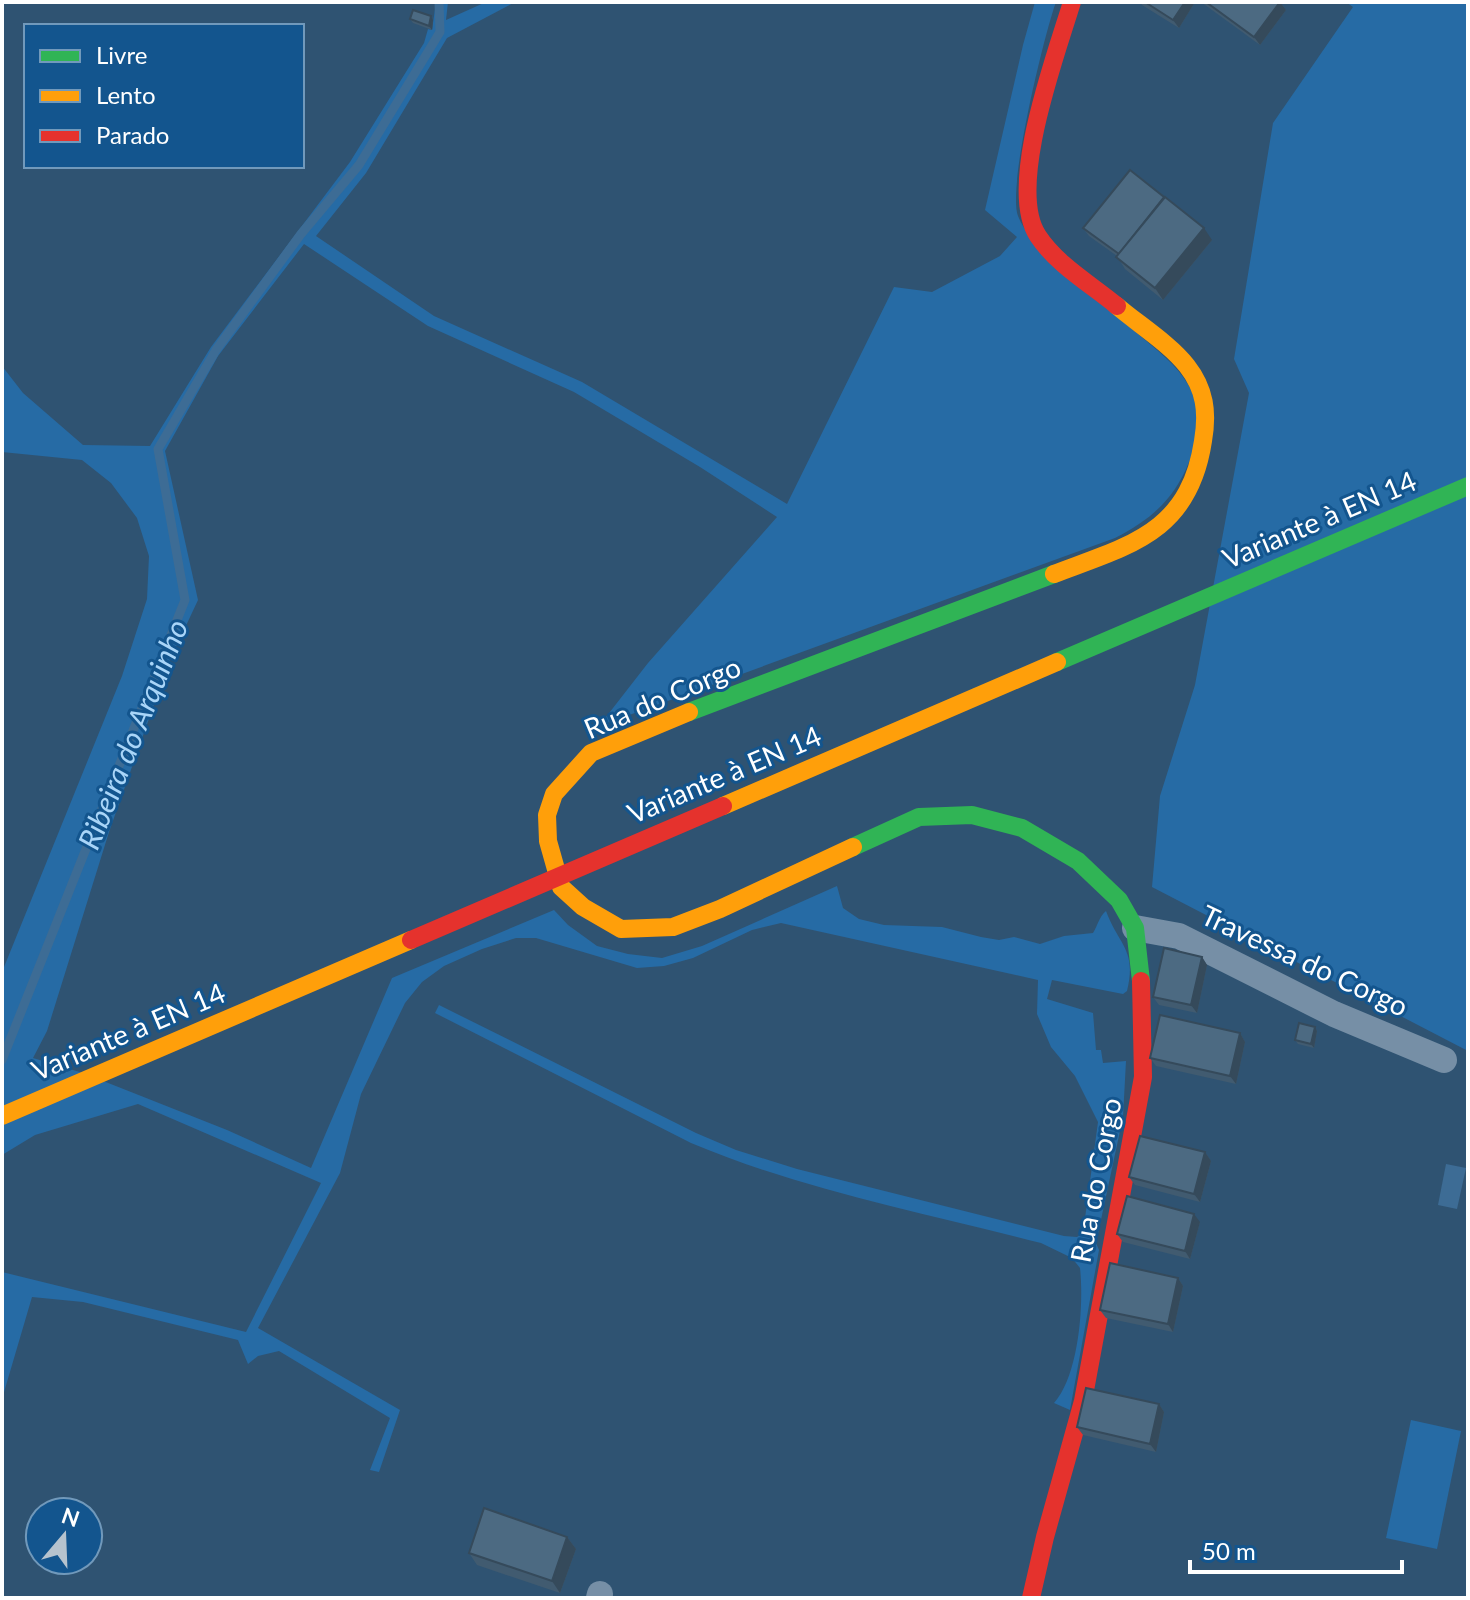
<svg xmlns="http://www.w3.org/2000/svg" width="1470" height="1600" font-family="Lato,sans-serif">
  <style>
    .green { fill: #266ba5 }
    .water { fill: #3d6c95 }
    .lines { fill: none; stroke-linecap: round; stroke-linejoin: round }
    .stream { stroke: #3d6c95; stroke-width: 9 }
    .street { stroke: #768fa6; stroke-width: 26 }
    .fast { stroke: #30b455; stroke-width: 18 }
    .slow { stroke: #ff9f0a; stroke-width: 18 }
    .jam { stroke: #e5322d; stroke-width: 18 }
    .wall { fill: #415b70 }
    .shaded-wall { fill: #354a5b }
    .building { fill: #4c6a82; stroke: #354a5b; stroke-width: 2 }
    .labels { text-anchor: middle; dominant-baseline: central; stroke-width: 6; stroke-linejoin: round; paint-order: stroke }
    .street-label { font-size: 28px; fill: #fff; stroke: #13558e }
    .water-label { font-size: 30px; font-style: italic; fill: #a9d5f8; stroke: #13558e }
  </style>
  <rect width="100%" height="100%" fill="#2f5372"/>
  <g class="green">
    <path d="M 436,2 L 448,2 L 446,20 L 486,2 L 515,2 L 447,38 L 366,173 L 316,236 L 434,316 L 582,382 L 787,504 L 894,287 L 932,292 L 1000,256 L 1017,237 L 985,210 L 1023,45 L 1035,2 L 1056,2 C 1044,35 1007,188 1018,216 C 1027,238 1047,255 1065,271 C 1089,292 1114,313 1138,334 C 1157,350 1177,365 1189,386 C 1201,408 1198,440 1189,462 C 1174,500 1150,520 1115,538 L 599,726 L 648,663 L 777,517 L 700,467 L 574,392 L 428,326 L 304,244 L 218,356 L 165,451 L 198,600 L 169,662 L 109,832 L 47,1031 L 33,1058 L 83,1073 L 227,1130 L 311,1168 L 392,978 L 554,910 L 568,925 L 597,946 L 628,954 L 662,958 L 702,946 L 837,886 L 843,908 L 859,919 L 884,925 L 942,927 L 981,937 L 999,940 L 1014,937 L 1040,944 L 1064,936 L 1093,933 C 1098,925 1099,917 1106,911 C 1119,946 1137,949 1127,991 L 1123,994 L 1052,980 L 1047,999 L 1093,1013 L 1096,1050 L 1101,1050 L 1103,1063 L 1126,1061 L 1123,1117 L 1096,1243 L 1099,1250 L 1070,1410 L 1054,1403 C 1079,1375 1084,1304 1080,1268 L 1072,1258 L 1041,1243 C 924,1213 803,1190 691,1143 L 435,1013 L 439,1005 L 696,1133 L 736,1150 L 797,1169 L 1064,1236 L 1077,1237 L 1083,1233 L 1098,1122 L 1075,1076 L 1051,1047 L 1037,1014 L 1038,980 L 781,923 L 752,930 L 693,958 L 664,966 L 637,968 L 536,938 L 516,938 L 482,949 L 444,966 L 422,982 L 405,1003 L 361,1094 L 340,1173 L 258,1328 L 400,1410 L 379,1472 L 370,1470 L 390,1418 L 279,1351 L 258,1356 L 248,1364 L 238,1340 L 83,1302 L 32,1297 L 2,1399 L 2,1272 L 246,1332 L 321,1183 L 138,1104 L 35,1135 L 2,1155 L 2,972 L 122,676 L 147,599 L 149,556 L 137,518 L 111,483 L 82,460 L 2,452 L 2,366 L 23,393 L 83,445 L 150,446 L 211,347 L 350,162 L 424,43 L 428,29 L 432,30 Z"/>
    <path d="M 1346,2 L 1468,2 L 1468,1051 L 1152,887 L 1160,796 L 1195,685 L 1249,393 L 1234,359 L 1273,123 L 1353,7 Z"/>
    <path d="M 1411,1420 L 1461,1431 L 1437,1549 L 1386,1538 Z"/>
  </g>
  <path class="water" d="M 1446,1164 L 1466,1168 L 1457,1209 L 1438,1205 Z"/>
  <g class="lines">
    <path class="stream" d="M 2,1060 L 185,600 L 158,449 L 216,350 L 301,234 L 359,165 L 440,32 L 439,2"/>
    <g class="street">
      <path d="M 1135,928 L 1179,936 L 1334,1014 L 1444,1060"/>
      <path d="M 599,1598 L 600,1594"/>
    </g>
    <g class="fast">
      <path d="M 1057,662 L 1468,486"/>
      <path d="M 689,712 L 1054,574"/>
      <path d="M 853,847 L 919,817 L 972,815 L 1022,828 L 1078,861 L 1119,900 L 1135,928 L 1141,981"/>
    </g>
    <g class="slow">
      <path d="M 1054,574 C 1130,545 1189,533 1203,441 C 1208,412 1205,389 1187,366 C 1170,344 1138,324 1117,306"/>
      <path d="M 689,712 L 591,753 L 554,794 L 547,815 L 548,841 L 561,887 L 583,907 L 621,929 L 673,927 L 720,909 L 853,847"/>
      <path d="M 723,806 L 1057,662"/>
      <path d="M 2,1116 L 411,940"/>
    </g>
    <g class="jam">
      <path d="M 1072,2 C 1056,55 1006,188 1038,236 C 1057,265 1092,285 1117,306"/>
      <path d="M 411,940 L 723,806"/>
      <path d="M 1031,1598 L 1045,1537 L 1083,1401 L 1143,1077 L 1141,981"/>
    </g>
  </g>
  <g class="wall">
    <path d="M 1140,2 L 1195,2 L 1179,28 L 1142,5 Z"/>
    <path d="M 1201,2 L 1280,2 L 1286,10 L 1260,45 Z"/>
    <path d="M 431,16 L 433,20 L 432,30 L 413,23 L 410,19 Z"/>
    <path d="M 1083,228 L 1212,240 L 1163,300 L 1125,269 L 1117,256 L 1089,236 Z"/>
    <path d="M 1202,957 L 1207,965 L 1197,1013 L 1159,1005 L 1153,997 Z"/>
    <path d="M 1315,1027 L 1317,1031 L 1314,1048 L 1298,1044 L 1295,1040 Z"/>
    <path d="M 1240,1033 L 1245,1042 L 1236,1084 L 1156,1066 L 1150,1058 Z"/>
    <path d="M 1205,1152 L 1211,1161 L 1200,1202 L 1135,1185 L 1129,1177 Z"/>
    <path d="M 1200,1222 L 1190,1259 L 1123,1242 L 1117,1234 Z"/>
    <path d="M 1178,1278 L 1183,1286 L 1173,1332 L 1106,1318 L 1100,1310 Z"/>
    <path d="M 1159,1404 L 1164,1412 L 1156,1452 L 1083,1435 L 1077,1427 Z"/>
    <path d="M 567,1537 L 576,1549 L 560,1593 L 477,1565 L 469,1553 Z"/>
  </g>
  <g class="shaded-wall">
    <path d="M 1185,2 L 1195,2 L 1179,28 L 1173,20 Z"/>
    <path d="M 1280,2 L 1286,10 L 1260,45 L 1254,37 Z"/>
    <path d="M 431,16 L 433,20 L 432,30 L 429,26 Z"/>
    <path d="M 1204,228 L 1212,240 L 1163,300 L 1155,288 Z"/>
    <path d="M 1202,957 L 1207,965 L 1197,1013 L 1191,1005 Z"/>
    <path d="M 1315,1027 L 1317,1031 L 1314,1048 L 1311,1044 Z"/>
    <path d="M 1240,1033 L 1245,1042 L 1236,1084 L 1230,1076 Z"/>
    <path d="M 1205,1152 L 1211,1161 L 1200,1202 L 1194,1194 Z"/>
    <path d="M 1194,1214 L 1200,1222 L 1190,1259 L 1185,1251 Z"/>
    <path d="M 1178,1278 L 1183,1286 L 1173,1332 L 1168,1324 Z"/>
    <path d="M 1159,1404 L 1164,1412 L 1156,1452 L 1150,1444 Z"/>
    <path d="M 567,1537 L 576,1549 L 560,1593 L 552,1581 Z"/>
  </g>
  <g class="building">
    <path d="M 1145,2 L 1185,2 L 1173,20 Z"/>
    <path d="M 1206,2 L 1280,2 L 1254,37 Z"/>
    <path d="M 413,10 L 431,16 L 429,26 L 410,19 Z"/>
    <path d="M 1130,170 L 1164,197 L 1119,254 L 1083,228 Z"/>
    <path d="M 1165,197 L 1204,228 L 1155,288 L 1116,257 Z"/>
    <path d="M 1164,948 L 1202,957 L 1191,1005 L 1153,997 Z"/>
    <path d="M 1160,1015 L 1240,1033 L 1230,1076 L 1150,1058 Z"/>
    <path d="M 1299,1023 L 1315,1027 L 1311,1044 L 1295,1040 Z"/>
    <path d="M 1140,1136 L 1205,1152 L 1194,1194 L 1129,1177 Z"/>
    <path d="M 1127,1196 L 1194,1214 L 1185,1251 L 1117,1234 Z"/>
    <path d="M 1110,1263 L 1178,1278 L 1168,1324 L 1100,1310 Z"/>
    <path d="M 1086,1388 L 1159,1404 L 1150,1444 L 1077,1427 Z"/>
    <path d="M 484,1508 L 567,1537 L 552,1581 L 469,1553 Z"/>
  </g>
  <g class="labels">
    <g class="street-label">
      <text transform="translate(1319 519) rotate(-23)">Variante à EN 14</text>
      <text transform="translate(662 697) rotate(-23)">Rua do Corgo</text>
      <text transform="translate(724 774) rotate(-23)">Variante à EN 14</text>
      <text transform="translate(1305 960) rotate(25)">Travessa do Corgo</text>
      <text transform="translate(128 1031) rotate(-23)">Variante à EN 14</text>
      <text transform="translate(1095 1180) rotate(-79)">Rua do Corgo</text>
    </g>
    <g class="water-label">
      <text transform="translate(132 734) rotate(-68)">Ribeira do Arquinho</text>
    </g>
  </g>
  <rect width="1470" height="1600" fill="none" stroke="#ffffff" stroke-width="8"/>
  <rect x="24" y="24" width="280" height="144" fill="#13558e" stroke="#7199bb" stroke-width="2"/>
  <rect x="40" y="50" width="40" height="12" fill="#30b455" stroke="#7199bb" stroke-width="2"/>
  <text x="96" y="64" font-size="24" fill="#ffffff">Livre</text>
  <rect x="40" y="90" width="40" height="12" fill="#ff9f0a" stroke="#7199bb" stroke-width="2"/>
  <text x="96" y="104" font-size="24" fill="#ffffff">Lento</text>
  <rect x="40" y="130" width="40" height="12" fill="#e5322d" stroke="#7199bb" stroke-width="2"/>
  <text x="96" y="144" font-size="24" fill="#ffffff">Parado</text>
  <g transform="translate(64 1536) rotate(19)"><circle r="38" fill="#13558e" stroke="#7199bb" stroke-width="2"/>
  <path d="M0-6L14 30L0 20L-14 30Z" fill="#b6c3ce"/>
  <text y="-12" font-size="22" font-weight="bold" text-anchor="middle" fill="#ffffff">N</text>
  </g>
  <path d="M1190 1560v12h212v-12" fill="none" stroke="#ffffff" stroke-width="4"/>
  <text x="1202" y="1560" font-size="24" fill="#ffffff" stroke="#13558e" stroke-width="6" paint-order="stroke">50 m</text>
</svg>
